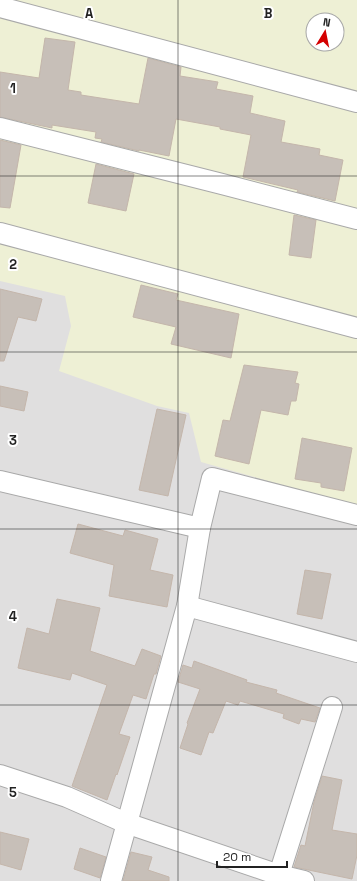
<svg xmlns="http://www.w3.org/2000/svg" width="357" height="881" font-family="'Space Grotesk',sans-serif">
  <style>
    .residential { fill: #e0dfdf; fill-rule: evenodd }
    .farmland { fill: #eef0d5; fill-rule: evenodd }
    .building { fill: #c7bfb8; stroke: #c4b6ab }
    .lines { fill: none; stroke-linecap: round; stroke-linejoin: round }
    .street-casing { stroke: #a9a9a9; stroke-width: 22 }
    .street { stroke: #fff; stroke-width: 20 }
    .grid { fill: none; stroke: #222; stroke-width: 1; stroke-opacity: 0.55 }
    .grid-label { font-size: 13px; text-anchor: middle; font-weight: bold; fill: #222; stroke: #fff; stroke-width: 4; stroke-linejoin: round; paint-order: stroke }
  </style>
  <rect width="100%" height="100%" fill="#f2efe9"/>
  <path class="residential" d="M 0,0 L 357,0 L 357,881 L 0,881 ZM 313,20 L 337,20 L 337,44 L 313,44 Z"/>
  <path class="farmland" d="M 0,0 L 357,0 L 357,506 L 201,462 L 189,413 L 157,406 L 59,371 L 71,326 L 65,296 L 0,281 ZM 313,20 L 337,20 L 337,44 L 313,44 Z"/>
  <g class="building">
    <path d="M 45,38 L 75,42 L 68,90 L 81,92 L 81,95 L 139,104 L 148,58 L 181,67 L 180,76 L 218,82 L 216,89 L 253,96 L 250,113 L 285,121 L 281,142 L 320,149 L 319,155 L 343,160 L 335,201 L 297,192 L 298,190 L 243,177 L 251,135 L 220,129 L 220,127 L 176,119 L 169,156 L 139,150 L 139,151 L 101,142 L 102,139 L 95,138 L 96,132 L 52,125 L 52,128 L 0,117 L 0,72 L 39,78 Z"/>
    <path d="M 0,140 L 21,145 L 10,208 L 0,207 Z"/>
    <path d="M 96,164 L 134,174 L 126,211 L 88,203 Z"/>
    <path d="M 294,215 L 316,220 L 311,258 L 289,255 Z"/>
    <path d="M 141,285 L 178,294 L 176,300 L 239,314 L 231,358 L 171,344 L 176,327 L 133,317 Z"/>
    <path d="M 0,289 L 42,299 L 36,321 L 18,317 L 4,361 L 0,361 Z"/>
    <path d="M 244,365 L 298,372 L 295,383 L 299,384 L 296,401 L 291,401 L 288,415 L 261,410 L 249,464 L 215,456 L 223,420 L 230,421 Z"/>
    <path d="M 0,386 L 28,392 L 24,411 L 0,406 Z"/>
    <path d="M 157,409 L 186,415 L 168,496 L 139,490 Z"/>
    <path d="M 302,438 L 352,448 L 344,491 L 321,487 L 321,483 L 295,479 Z"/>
    <path d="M 78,524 L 123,536 L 125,530 L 158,539 L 150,570 L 173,575 L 167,607 L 109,596 L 114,565 L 70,553 Z"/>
    <path d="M 305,570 L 331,574 L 322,619 L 297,614 Z"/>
    <path d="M 57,599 L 100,608 L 90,651 L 135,666 L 142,649 L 161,656 L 156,674 L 154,674 L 146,699 L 133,695 L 119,734 L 130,737 L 117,775 L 116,774 L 107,800 L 72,786 L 107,685 L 72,673 L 70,680 L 18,668 L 27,628 L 49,634 Z"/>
    <path d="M 194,661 L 247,680 L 246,682 L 277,690 L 276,693 L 320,708 L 315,722 L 301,719 L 299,724 L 283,718 L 284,714 L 240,701 L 238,705 L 226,701 L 213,733 L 209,732 L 201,755 L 180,748 L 188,724 L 187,723 L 200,689 L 178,682 L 183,665 L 192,668 Z"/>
    <path d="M 322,776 L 342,780 L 332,830 L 357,834 L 357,855 L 352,879 L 294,867 L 301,845 L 305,846 L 314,802 Z"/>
    <path d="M 0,832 L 29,839 L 21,870 L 0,864 Z"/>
    <path d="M 80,848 L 106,857 L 100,878 L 74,869 Z"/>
    <path d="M 131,852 L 152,857 L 148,870 L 169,877 L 169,881 L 123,881 Z"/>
  </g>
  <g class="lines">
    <g class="street-casing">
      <g id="street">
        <path d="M 0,7 L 357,102"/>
        <path d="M 0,128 L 222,184 L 357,219"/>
        <path d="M 0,233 L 357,328"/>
        <path d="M 0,481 L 200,528"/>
        <path d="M 187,606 L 357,652"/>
        <path d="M 0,775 L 67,797 L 126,823 L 279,875 L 304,881"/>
        <path d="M 111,881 L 187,606 L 200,528 L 212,478 L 357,515"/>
        <path d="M 277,881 L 332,707"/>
      </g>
    </g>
    <use href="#street" class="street"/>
  </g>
  <path class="grid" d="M 178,0 L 178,881M 0,176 L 357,176M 0,352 L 357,352M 0,529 L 357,529M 0,705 L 357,705"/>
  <g class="grid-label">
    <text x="89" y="18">A</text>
    <text x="268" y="18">B</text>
    <text x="13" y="93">1</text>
    <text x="13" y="269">2</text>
    <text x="13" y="445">3</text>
    <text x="13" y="621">4</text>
    <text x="13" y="797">5</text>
  </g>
  <g transform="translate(325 32) rotate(10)"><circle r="19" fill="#ffffff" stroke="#a7a7a7"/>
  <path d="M0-3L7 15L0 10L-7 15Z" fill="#d40000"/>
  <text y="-6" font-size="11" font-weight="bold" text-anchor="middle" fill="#222222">N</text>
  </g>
  <path d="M217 861v6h70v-6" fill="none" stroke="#222222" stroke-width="2"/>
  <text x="223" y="861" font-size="12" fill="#222222" stroke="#ffffff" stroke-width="3" paint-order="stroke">20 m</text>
</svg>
